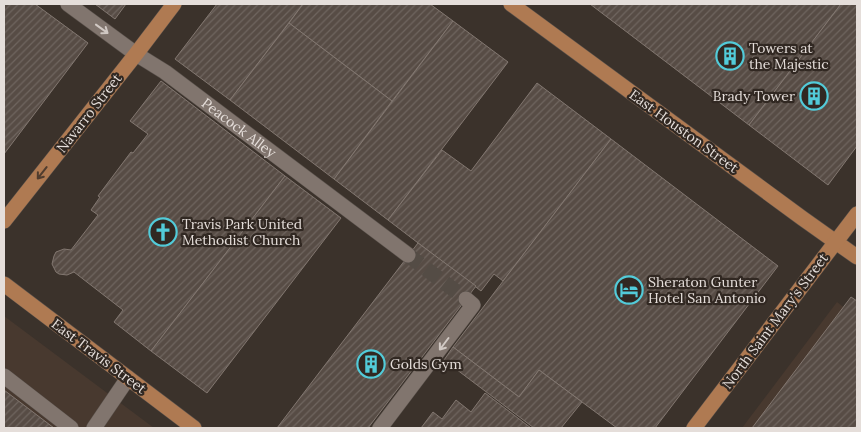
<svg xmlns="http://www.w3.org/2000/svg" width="861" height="432" font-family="Lora,serif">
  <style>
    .built { fill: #48392f }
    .building { fill: url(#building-hatch); stroke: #827770 }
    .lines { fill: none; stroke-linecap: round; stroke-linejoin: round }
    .minor-tunnel { stroke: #544c45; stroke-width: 15; stroke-dasharray: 15 8; stroke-linecap: butt }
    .minor-casing { stroke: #59514b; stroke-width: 16 }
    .major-casing { stroke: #59514b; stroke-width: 16 }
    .minor { stroke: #81756e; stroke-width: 15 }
    .major { stroke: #af7a52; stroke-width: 15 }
    .oneway { stroke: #d1c9c4 }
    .oneway2 { stroke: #503c2e }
    .labels { text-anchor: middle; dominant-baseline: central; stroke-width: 4.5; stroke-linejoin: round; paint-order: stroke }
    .poi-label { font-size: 14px; fill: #e5deda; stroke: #312822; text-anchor: start }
    .street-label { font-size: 14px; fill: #e5deda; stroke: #312822 }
  </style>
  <defs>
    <pattern id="building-hatch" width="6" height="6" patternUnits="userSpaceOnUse" patternTransform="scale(1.25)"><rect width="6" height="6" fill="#574c45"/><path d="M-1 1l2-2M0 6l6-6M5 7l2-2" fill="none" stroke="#6f655f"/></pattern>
  </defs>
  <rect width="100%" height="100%" fill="#3b322b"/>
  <g class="built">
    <path d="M 837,302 L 857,318 L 857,428 L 742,428 Z"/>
    <path d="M 4,316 L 154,428 L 4,428 Z"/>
  </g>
  <g class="building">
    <path d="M 4,4 L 35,4 L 88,43 L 4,154 Z"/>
    <path d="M 95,4 L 126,4 L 115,19 Z"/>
    <path d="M 217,4 L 303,4 L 230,100 L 175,59 Z"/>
    <path d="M 303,4 L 430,4 L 453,21 L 392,101 L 289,23 Z"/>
    <path d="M 590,4 L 841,4 L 749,125 Z"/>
    <path d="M 841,4 L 857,4 L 857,146 L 828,185 L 749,125 Z"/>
    <path d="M 453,21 L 508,62 L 388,220 L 334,179 Z"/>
    <path d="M 289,23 L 392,101 L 334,179 L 230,100 Z"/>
    <path d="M 161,81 L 285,176 L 151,351 L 114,322 L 123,310 L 74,272 L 67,275 L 59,274 L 56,272 L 52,264 L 54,256 L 56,252 L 64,249 L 71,250 L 98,215 L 91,210 L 100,197 L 98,196 L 131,152 L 133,153 L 148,134 L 130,121 Z"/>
    <path d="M 537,83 L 611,139 L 503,281 L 494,274 L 481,291 L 388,220 L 442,150 L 471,171 Z"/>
    <path d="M 611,139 L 778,266 L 655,428 L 617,428 L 539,370 L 519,397 L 453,347 Z"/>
    <path d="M 285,176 L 341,218 L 207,393 L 151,351 Z"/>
    <path d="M 418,243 L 476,286 L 368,428 L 277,428 Z"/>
    <path d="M 851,297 L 857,301 L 857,428 L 752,428 Z"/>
    <path d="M 453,347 L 519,397 L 539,370 L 582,402 L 561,428 L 534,428 L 444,360 Z"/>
    <path d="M 4,390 L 54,428 L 4,428 Z"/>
    <path d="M 485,393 L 531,428 L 421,428 L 433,412 L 442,419 L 456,400 L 471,412 Z"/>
  </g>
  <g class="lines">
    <path class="minor-tunnel" d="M 408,255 L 466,299"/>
    <g class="minor-casing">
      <g id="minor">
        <path id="s1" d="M 68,4 L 136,54 L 165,72 L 408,255"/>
        <path d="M 4,376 L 71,428"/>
        <path d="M 94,428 L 128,378"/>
        <path d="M 380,428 L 473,305 L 466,299"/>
      </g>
    </g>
    <g class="major-casing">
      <g id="major">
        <path d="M 511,4 L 802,218 L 857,257"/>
        <path d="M 4,221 L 136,54 L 174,4"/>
        <path d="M 4,284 L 194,428"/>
        <path d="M 694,428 L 857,214"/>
      </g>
    </g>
    <use href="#minor" class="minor"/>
    <use href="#major" class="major"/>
  </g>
  <defs><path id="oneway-shaft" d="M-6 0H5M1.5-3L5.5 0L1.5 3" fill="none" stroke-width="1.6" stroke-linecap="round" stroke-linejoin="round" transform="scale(1.25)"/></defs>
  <g class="oneway">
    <use href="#oneway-shaft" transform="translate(102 29) rotate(36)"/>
    <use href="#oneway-shaft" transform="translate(444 344) rotate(127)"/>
  </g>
  <use class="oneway2" href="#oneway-shaft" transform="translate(42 173) rotate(128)"/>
  <defs>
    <g id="building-ring" transform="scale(1.4375)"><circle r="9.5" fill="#312822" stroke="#52cbd9" stroke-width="1.5"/><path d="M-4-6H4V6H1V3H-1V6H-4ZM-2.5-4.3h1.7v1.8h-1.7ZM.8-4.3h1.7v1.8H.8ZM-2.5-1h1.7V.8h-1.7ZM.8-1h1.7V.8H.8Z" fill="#52cbd9"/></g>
    <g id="church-ring" transform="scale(1.4375)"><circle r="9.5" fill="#312822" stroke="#52cbd9" stroke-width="1.5"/><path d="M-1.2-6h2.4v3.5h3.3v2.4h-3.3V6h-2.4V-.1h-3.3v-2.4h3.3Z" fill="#52cbd9"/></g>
    <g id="hotel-ring" transform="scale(1.4375)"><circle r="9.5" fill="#312822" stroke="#52cbd9" stroke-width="1.5"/><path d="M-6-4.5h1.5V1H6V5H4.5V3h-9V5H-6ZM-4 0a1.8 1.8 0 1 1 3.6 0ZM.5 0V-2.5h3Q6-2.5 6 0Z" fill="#52cbd9"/></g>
  </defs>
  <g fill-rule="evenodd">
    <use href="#building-ring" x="730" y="56"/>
    <use href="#building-ring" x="814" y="96"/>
    <use href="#church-ring" x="163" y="232"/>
    <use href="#hotel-ring" x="629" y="290"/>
    <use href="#building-ring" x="371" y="364"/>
  </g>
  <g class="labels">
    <g class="poi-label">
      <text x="749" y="48">Towers at<tspan x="749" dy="16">the Majestic</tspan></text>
      <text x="795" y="96" text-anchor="end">Brady Tower</text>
      <text x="182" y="224">Travis Park United<tspan x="182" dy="16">Methodist Church</tspan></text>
      <text x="648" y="282">Sheraton Gunter<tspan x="648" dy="16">Hotel San Antonio</tspan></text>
      <text x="390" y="364">Golds Gym</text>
    </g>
    <g class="street-label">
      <text transform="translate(89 113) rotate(-52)">Navarro Street</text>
      <text stroke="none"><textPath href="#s1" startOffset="211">Peacock Alley</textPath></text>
      <text transform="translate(684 131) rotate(36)">East Houston Street</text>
      <text transform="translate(775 321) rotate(-53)">North Saint Mary's Street</text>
      <text transform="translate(99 356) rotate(37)">East Travis Street</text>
    </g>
  </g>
  <rect width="861" height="432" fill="none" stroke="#e5deda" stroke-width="10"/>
</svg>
